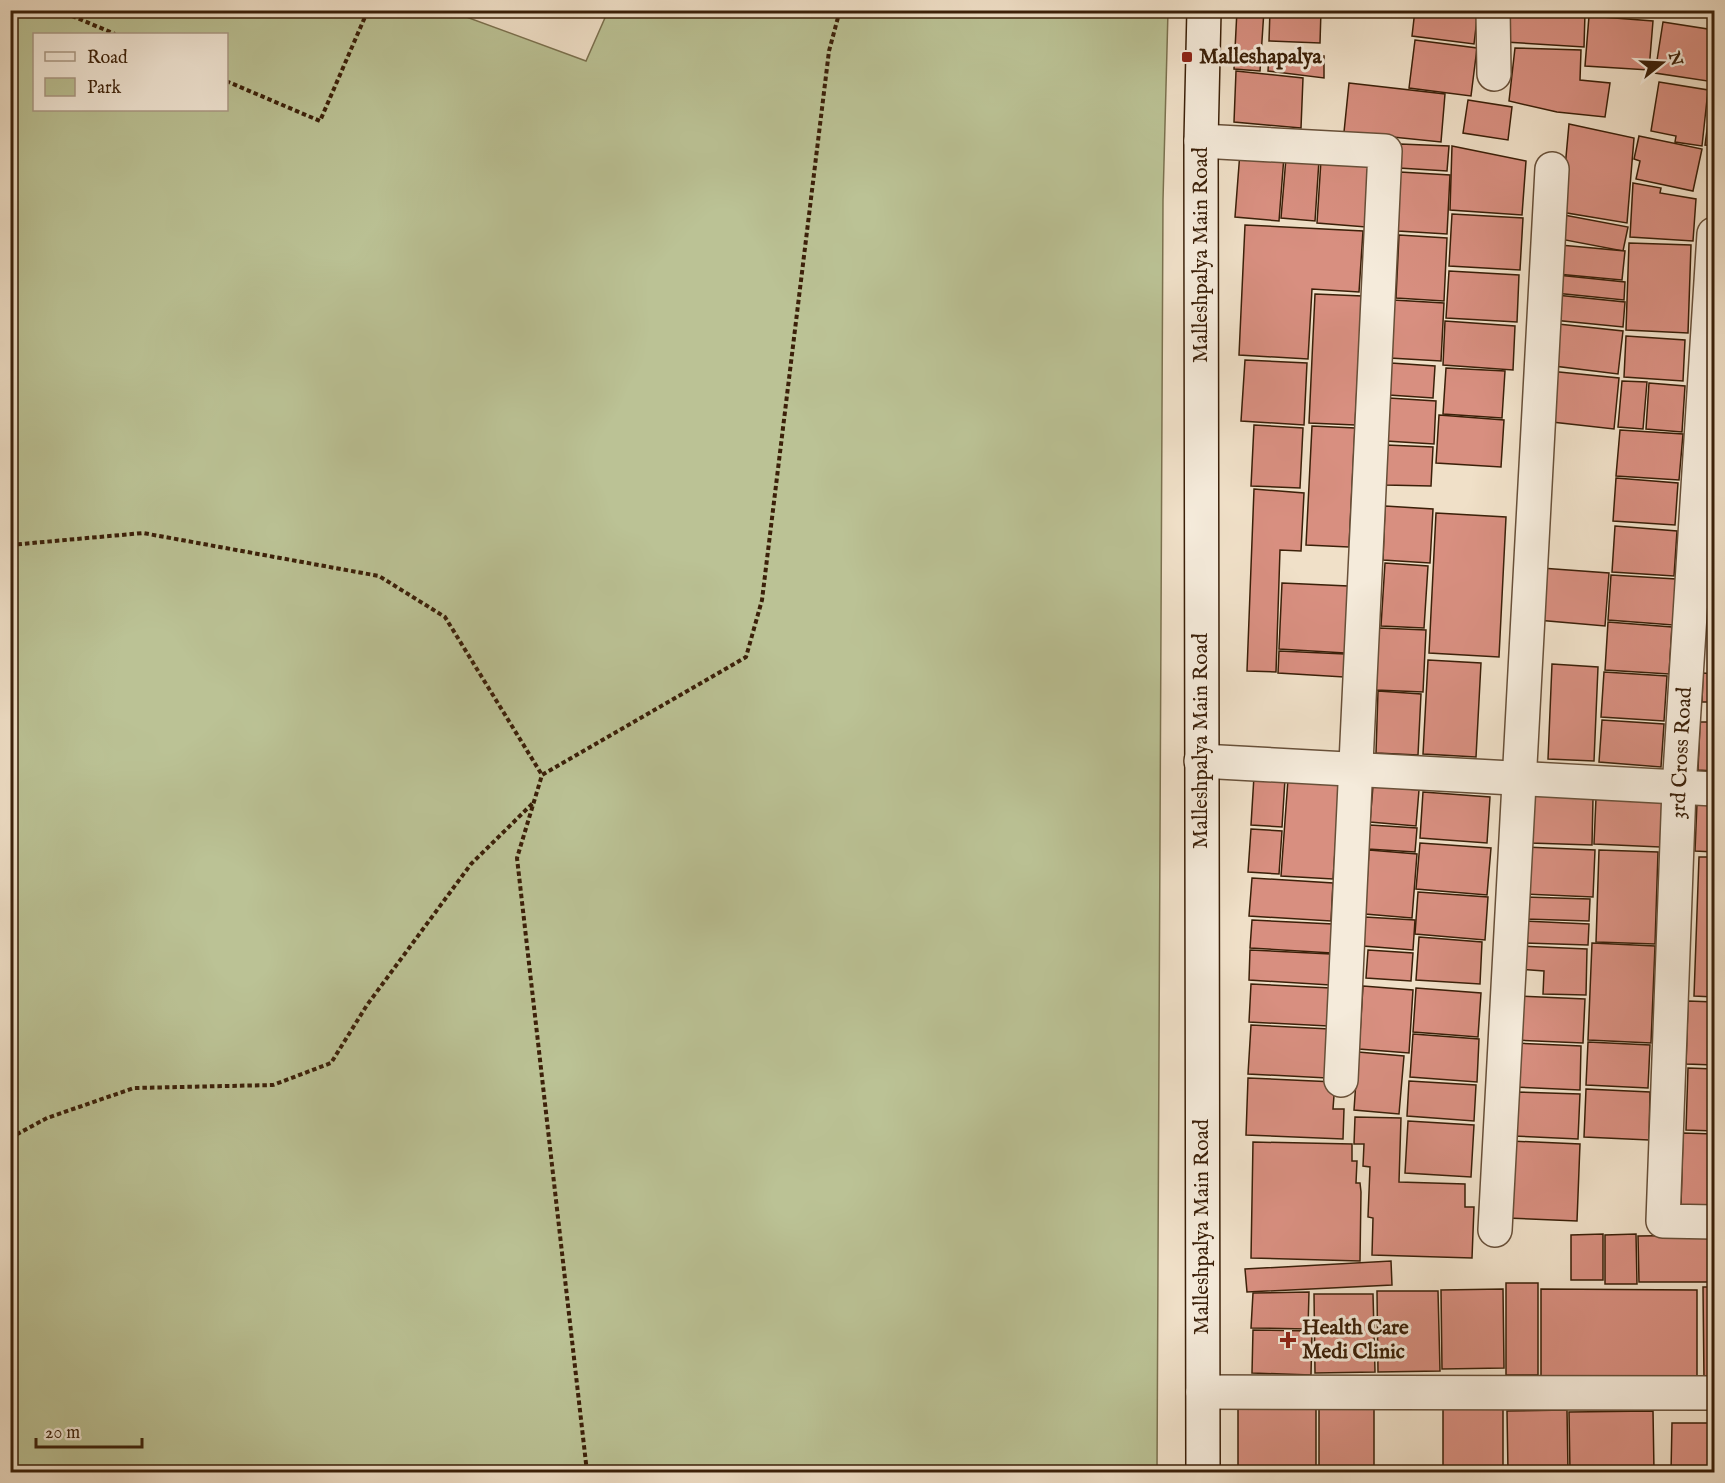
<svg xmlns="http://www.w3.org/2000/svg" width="1725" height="1483" font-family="'IM FELL English',serif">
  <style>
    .green { fill: #bbc295; stroke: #7b714f; stroke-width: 1.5; fill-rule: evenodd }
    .building { fill: #d88f80; stroke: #3b2009; stroke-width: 1.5 }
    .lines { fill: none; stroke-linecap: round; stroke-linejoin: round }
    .minor-casing { stroke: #685039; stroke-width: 36 }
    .secondary-casing { stroke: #3b2009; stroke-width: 36 }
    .path { stroke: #3b2009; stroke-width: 4; stroke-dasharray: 4.5 3; stroke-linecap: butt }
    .minor { stroke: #f5ebdb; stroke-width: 33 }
    .secondary { stroke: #f5ebdb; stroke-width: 33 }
    .poi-dot { fill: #8f2418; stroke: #f5ebdb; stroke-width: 2 }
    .labels { text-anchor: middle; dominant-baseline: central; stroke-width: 6; stroke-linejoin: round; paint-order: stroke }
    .poi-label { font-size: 21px; font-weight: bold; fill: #3b2009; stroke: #f5ebdb; text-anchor: start }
    .street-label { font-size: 21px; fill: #3b2009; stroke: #f5ebdb }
  </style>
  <rect width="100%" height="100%" fill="#f0e0c8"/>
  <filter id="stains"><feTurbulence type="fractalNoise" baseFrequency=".00333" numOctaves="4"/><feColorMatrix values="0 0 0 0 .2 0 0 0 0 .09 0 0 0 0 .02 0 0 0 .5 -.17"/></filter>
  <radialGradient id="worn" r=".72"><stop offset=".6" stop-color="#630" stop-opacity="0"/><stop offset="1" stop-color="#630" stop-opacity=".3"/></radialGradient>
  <path class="green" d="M 10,11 L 450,11 L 586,61 L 608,11 L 1168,11 L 1163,200 L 1157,1472 L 11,1472 ZM 34,34 L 226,34 L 226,110 L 34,110 Z"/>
  <g class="building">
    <path d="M 1237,10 L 1264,10 L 1260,71 L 1234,69 Z"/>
    <path d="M 1270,10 L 1321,10 L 1320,43 L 1269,41 Z"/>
    <path d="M 1415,10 L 1478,10 L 1474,44 L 1412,36 Z"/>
    <path d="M 1507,10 L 1585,13 L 1584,47 L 1505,42 Z"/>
    <path d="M 1590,10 L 1662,10 L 1662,15 Z"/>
    <path d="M 1589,16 L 1653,21 L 1649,70 L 1585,66 Z"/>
    <path d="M 1663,22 L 1714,30 L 1714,82 L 1655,73 Z"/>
    <path d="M 1415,40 L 1477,48 L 1471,96 L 1409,88 Z"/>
    <path d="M 1515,48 L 1581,50 L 1580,80 L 1610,83 L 1605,117 L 1557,112 L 1509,101 Z"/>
    <path d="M 1269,53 L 1324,56 L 1324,78 L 1268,71 Z"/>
    <path d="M 1236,71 L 1303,78 L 1301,128 L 1234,122 Z"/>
    <path d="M 1659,82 L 1708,90 L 1702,146 L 1675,142 L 1676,136 L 1651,131 Z"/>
    <path d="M 1349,83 L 1445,94 L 1441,142 L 1344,132 Z"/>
    <path d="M 1712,92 L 1714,93 L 1714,146 L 1705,145 Z"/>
    <path d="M 1468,100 L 1512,107 L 1508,140 L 1463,133 Z"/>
    <path d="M 1569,124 L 1634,138 L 1627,223 L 1561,212 Z"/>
    <path d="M 1639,136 L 1702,149 L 1693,191 L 1636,179 L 1640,161 L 1634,159 Z"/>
    <path d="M 1400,144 L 1449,146 L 1447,171 L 1399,168 Z"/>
    <path d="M 1452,146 L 1526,161 L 1522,215 L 1450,210 Z"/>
    <path d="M 1240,152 L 1284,156 L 1279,221 L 1235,217 Z"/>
    <path d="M 1286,158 L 1319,160 L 1315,221 L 1281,218 Z"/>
    <path d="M 1321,160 L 1370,164 L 1366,227 L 1317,223 Z"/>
    <path d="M 1400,172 L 1450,175 L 1447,234 L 1398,231 Z"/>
    <path d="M 1633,183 L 1661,188 L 1660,193 L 1696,199 L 1693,241 L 1630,237 Z"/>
    <path d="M 1452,214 L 1523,218 L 1520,270 L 1449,266 Z"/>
    <path d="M 1564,215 L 1628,227 L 1623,251 L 1560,239 Z"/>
    <path d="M 1245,225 L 1363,231 L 1359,292 L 1312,289 L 1308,359 L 1239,355 Z"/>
    <path d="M 1399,235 L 1447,238 L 1444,301 L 1396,298 Z"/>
    <path d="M 1629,243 L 1691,245 L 1688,333 L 1626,330 Z"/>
    <path d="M 1560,245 L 1625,251 L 1622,280 L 1557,274 Z"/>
    <path d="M 1449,271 L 1519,275 L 1517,322 L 1446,318 Z"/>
    <path d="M 1557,275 L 1625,282 L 1624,300 L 1555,293 Z"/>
    <path d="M 1315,294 L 1362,296 L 1355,425 L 1309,423 Z"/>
    <path d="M 1556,295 L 1625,302 L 1623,327 L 1553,320 Z"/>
    <path d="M 1393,300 L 1444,303 L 1441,361 L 1390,358 Z"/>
    <path d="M 1445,321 L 1515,326 L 1513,370 L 1443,365 Z"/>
    <path d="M 1558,324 L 1623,331 L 1618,374 L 1554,366 Z"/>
    <path d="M 1626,336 L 1685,340 L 1683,381 L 1624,377 Z"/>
    <path d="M 1245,360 L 1307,363 L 1304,425 L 1241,421 Z"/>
    <path d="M 1391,363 L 1435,366 L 1433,398 L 1389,395 Z"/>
    <path d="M 1446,368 L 1505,371 L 1502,418 L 1443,414 Z"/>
    <path d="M 1549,371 L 1619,378 L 1614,429 L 1543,421 Z"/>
    <path d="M 1622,381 L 1647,382 L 1643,429 L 1618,427 Z"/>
    <path d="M 1649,383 L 1685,386 L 1682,432 L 1646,429 Z"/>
    <path d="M 1389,398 L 1436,401 L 1434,444 L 1386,441 Z"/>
    <path d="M 1439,415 L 1504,420 L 1501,467 L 1436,463 Z"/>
    <path d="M 1254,425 L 1303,428 L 1300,488 L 1251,486 Z"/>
    <path d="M 1312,426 L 1355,428 L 1349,547 L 1306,545 Z"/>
    <path d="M 1620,430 L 1683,434 L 1679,480 L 1616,476 Z"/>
    <path d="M 1386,445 L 1433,447 L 1431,486 L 1385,485 Z"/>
    <path d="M 1616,478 L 1678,483 L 1675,525 L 1613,521 Z"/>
    <path d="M 1254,489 L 1304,493 L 1301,551 L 1280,550 L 1276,672 L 1247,671 Z"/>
    <path d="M 1385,506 L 1433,509 L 1430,563 L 1383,560 Z"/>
    <path d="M 1436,513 L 1506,517 L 1499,657 L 1429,653 Z"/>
    <path d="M 1714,522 L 1714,575 L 1712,574 Z"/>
    <path d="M 1615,526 L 1677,531 L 1674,576 L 1612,572 Z"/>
    <path d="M 1385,563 L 1428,566 L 1424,628 L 1381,626 Z"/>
    <path d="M 1541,568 L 1609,573 L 1605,626 L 1537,620 Z"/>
    <path d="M 1611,575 L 1676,579 L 1673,625 L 1608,620 Z"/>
    <path d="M 1282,583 L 1348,586 L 1345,653 L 1279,649 Z"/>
    <path d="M 1608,622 L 1672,627 L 1669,674 L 1605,670 Z"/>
    <path d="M 1379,628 L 1426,630 L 1423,692 L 1376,690 Z"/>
    <path d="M 1279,651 L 1345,654 L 1344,677 L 1278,673 Z"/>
    <path d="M 1428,660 L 1481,663 L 1476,757 L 1423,754 Z"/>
    <path d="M 1552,664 L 1598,667 L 1594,761 L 1548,759 Z"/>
    <path d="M 1604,672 L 1667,676 L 1664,721 L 1601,717 Z"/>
    <path d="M 1703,673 L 1714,674 L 1714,702 L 1702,702 Z"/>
    <path d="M 1378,691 L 1421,694 L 1418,755 L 1376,753 Z"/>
    <path d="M 1602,720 L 1664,724 L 1661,767 L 1599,762 Z"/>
    <path d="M 1700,722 L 1714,722 L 1714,771 L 1698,770 Z"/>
    <path d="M 1254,776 L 1285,779 L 1282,827 L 1251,825 Z"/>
    <path d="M 1288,779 L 1340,783 L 1333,879 L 1281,876 Z"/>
    <path d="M 1373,786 L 1419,790 L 1416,826 L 1370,822 Z"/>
    <path d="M 1423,792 L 1490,797 L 1487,843 L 1420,838 Z"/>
    <path d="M 1531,795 L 1593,798 L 1592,845 L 1530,843 Z"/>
    <path d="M 1596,798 L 1662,800 L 1660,847 L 1594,844 Z"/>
    <path d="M 1697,803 L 1714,803 L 1714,852 L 1695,851 Z"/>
    <path d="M 1370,825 L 1417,828 L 1415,852 L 1368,849 Z"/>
    <path d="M 1251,829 L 1282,831 L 1279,874 L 1248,872 Z"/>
    <path d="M 1420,843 L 1491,848 L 1487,895 L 1416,889 Z"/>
    <path d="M 1525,847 L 1595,850 L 1593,897 L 1523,894 Z"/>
    <path d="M 1369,850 L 1417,854 L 1412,918 L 1365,914 Z"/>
    <path d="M 1599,850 L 1658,852 L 1655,944 L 1596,942 Z"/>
    <path d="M 1699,857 L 1714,857 L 1714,997 L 1694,996 Z"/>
    <path d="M 1252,878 L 1333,883 L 1331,921 L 1249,916 Z"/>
    <path d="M 1418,892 L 1488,897 L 1485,940 L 1415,934 Z"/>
    <path d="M 1525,897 L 1590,899 L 1589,921 L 1525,919 Z"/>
    <path d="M 1365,917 L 1415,920 L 1413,950 L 1363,946 Z"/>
    <path d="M 1252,920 L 1333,924 L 1332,953 L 1250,948 Z"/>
    <path d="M 1524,921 L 1589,924 L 1588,945 L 1523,943 Z"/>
    <path d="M 1419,937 L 1482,942 L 1480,984 L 1416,980 Z"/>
    <path d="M 1592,943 L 1655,946 L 1651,1043 L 1588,1040 Z"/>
    <path d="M 1518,946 L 1587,949 L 1586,995 L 1543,994 L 1544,971 L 1517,969 Z"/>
    <path d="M 1250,950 L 1331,954 L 1330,985 L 1249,980 Z"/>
    <path d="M 1368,950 L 1413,953 L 1411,981 L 1366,978 Z"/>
    <path d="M 1251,984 L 1331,988 L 1328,1026 L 1249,1022 Z"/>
    <path d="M 1363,986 L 1413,990 L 1409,1053 L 1359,1049 Z"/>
    <path d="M 1416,988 L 1481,993 L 1478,1037 L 1413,1032 Z"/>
    <path d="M 1517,996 L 1585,999 L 1583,1043 L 1515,1040 Z"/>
    <path d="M 1688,1001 L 1714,1002 L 1714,1065 L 1686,1064 Z"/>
    <path d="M 1251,1025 L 1330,1029 L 1327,1078 L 1248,1074 Z"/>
    <path d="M 1413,1034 L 1479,1039 L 1477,1082 L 1410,1077 Z"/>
    <path d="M 1588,1042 L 1650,1045 L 1648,1088 L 1586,1085 Z"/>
    <path d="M 1514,1043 L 1581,1046 L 1580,1090 L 1512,1087 Z"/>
    <path d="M 1358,1052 L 1404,1056 L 1399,1114 L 1354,1110 Z"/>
    <path d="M 1688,1068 L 1714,1069 L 1714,1131 L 1686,1130 Z"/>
    <path d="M 1248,1078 L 1335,1082 L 1333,1109 L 1344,1109 L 1343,1139 L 1246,1135 Z"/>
    <path d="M 1409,1081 L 1476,1085 L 1474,1121 L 1407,1116 Z"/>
    <path d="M 1586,1089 L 1650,1092 L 1649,1140 L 1584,1137 Z"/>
    <path d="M 1514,1092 L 1580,1094 L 1578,1139 L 1513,1136 Z"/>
    <path d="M 1355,1117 L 1401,1118 L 1399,1182 L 1465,1184 L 1465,1207 L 1474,1207 L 1472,1258 L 1372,1255 L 1373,1218 L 1368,1217 L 1370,1167 L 1363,1166 L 1364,1144 L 1354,1144 Z"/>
    <path d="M 1408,1121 L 1474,1125 L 1471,1177 L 1405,1173 Z"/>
    <path d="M 1683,1133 L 1714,1134 L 1714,1207 L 1681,1206 Z"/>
    <path d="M 1510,1141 L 1580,1144 L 1577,1221 L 1507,1218 Z"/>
    <path d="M 1253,1142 L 1352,1144 L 1352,1161 L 1357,1161 L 1356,1183 L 1360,1183 L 1361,1192 L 1360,1261 L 1251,1258 Z"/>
    <path d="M 1603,1234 L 1603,1280 L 1571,1280 L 1571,1235 Z"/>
    <path d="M 1636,1234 L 1637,1284 L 1605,1284 L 1605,1235 Z"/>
    <path d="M 1714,1235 L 1714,1282 L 1639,1282 L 1638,1236 Z"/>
    <path d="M 1391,1261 L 1392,1285 L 1247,1292 L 1245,1269 Z"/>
    <rect x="1506" y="1283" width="32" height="92"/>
    <path d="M 1703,1287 L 1714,1287 L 1714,1382 L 1704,1381 Z"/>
    <path d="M 1503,1289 L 1504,1368 L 1442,1369 L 1441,1290 Z"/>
    <path d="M 1541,1289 L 1697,1290 L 1697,1376 L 1541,1376 Z"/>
    <path d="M 1377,1291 L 1438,1291 L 1440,1371 L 1378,1372 Z"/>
    <path d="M 1309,1292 L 1308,1329 L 1251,1328 L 1253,1293 Z"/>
    <path d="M 1314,1294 L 1373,1294 L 1375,1372 L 1315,1373 Z"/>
    <path d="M 1253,1330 L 1312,1331 L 1311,1375 L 1252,1373 Z"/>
    <path d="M 1316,1405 L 1316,1472 L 1238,1472 L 1238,1406 Z"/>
    <rect x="1443" y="1406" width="60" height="66"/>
    <rect x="1319" y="1408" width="55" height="64"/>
    <path d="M 1567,1410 L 1568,1472 L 1508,1472 L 1507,1411 Z"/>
    <path d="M 1653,1411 L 1654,1471 L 1570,1472 L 1569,1412 Z"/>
    <path d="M 1672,1423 L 1714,1423 L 1714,1472 L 1671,1472 Z"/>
  </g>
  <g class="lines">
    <g class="minor-casing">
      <g id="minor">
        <path d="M 1493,10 L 1494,74"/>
        <path d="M 1201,141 L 1385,151 L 1341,1080"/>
        <path d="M 1714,234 L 1679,789 L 1663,1221 L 1714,1222"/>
        <path d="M 1201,761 L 1714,789"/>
        <path d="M 1495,1230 L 1552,169"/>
        <path d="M 1203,1392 L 1714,1393"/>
      </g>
    </g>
    <g class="secondary-casing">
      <path id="secondary" d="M 1203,1472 L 1201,141 L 1204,10"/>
    </g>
    <g class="path">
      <path d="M 58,10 L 115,34"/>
      <path d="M 226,81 L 320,121 L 368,10"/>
      <path d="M 10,545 L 143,533 L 379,576 L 445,617 L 542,775"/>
      <path d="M 10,1138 L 47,1118 L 134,1088 L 273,1085 L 331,1063 L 367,1005 L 471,864 L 533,803"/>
      <path d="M 587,1472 L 517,858 L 542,775 L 746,657 L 762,600 L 829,51 L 840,10"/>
    </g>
    <use href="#minor" class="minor"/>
    <use href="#secondary" class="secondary"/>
  </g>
  <g class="poi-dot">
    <rect x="1181" y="51" width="12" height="12" rx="3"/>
    <path d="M1285 1331h6v6h6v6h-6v6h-6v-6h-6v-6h6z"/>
  </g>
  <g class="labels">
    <g class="poi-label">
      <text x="1199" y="57">Malleshapalya</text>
      <text x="1302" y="1328">Health Care<tspan x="1302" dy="24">Medi Clinic</tspan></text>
    </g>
    <g class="street-label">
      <text transform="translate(1201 255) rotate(-90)">Malleshpalya Main Road</text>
      <text transform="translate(1201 741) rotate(-90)">Malleshpalya Main Road</text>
      <text transform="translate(1682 753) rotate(-87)">3rd Cross Road</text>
      <text transform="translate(1202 1227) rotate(-90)">Malleshpalya Main Road</text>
    </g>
  </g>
  <rect width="1725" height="1483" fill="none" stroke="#f0e0c8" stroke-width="36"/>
  <rect x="12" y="12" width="1701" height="1459" fill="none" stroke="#3b2009" stroke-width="3"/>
  <rect x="18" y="18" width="1689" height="1447" fill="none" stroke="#3b2009" stroke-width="1.5"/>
  <rect x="33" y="33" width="195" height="78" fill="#f5ebdb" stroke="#ab9a87" stroke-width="1.5"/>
  <rect x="45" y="52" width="30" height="9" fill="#f5ebdb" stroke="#ab9a87" stroke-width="1.5"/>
  <text x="87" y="63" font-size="18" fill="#3b2009">Road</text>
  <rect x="45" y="78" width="30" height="18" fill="#bbc295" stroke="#ab9a87" stroke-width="1.5"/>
  <text x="87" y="93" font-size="18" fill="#3b2009">Park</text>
  <g transform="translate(1662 63) rotate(72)" stroke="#f5ebdb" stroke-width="4.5" paint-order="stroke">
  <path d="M0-4.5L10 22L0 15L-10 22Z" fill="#3b2009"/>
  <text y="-9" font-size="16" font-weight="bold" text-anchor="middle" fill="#3b2009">N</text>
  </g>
  <path d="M36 1438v9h106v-9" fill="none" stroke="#3b2009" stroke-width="3"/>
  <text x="45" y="1438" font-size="18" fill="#3b2009" stroke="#f5ebdb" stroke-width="4.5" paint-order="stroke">20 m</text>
  <rect width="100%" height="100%" filter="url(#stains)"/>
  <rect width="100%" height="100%" fill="url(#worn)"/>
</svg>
